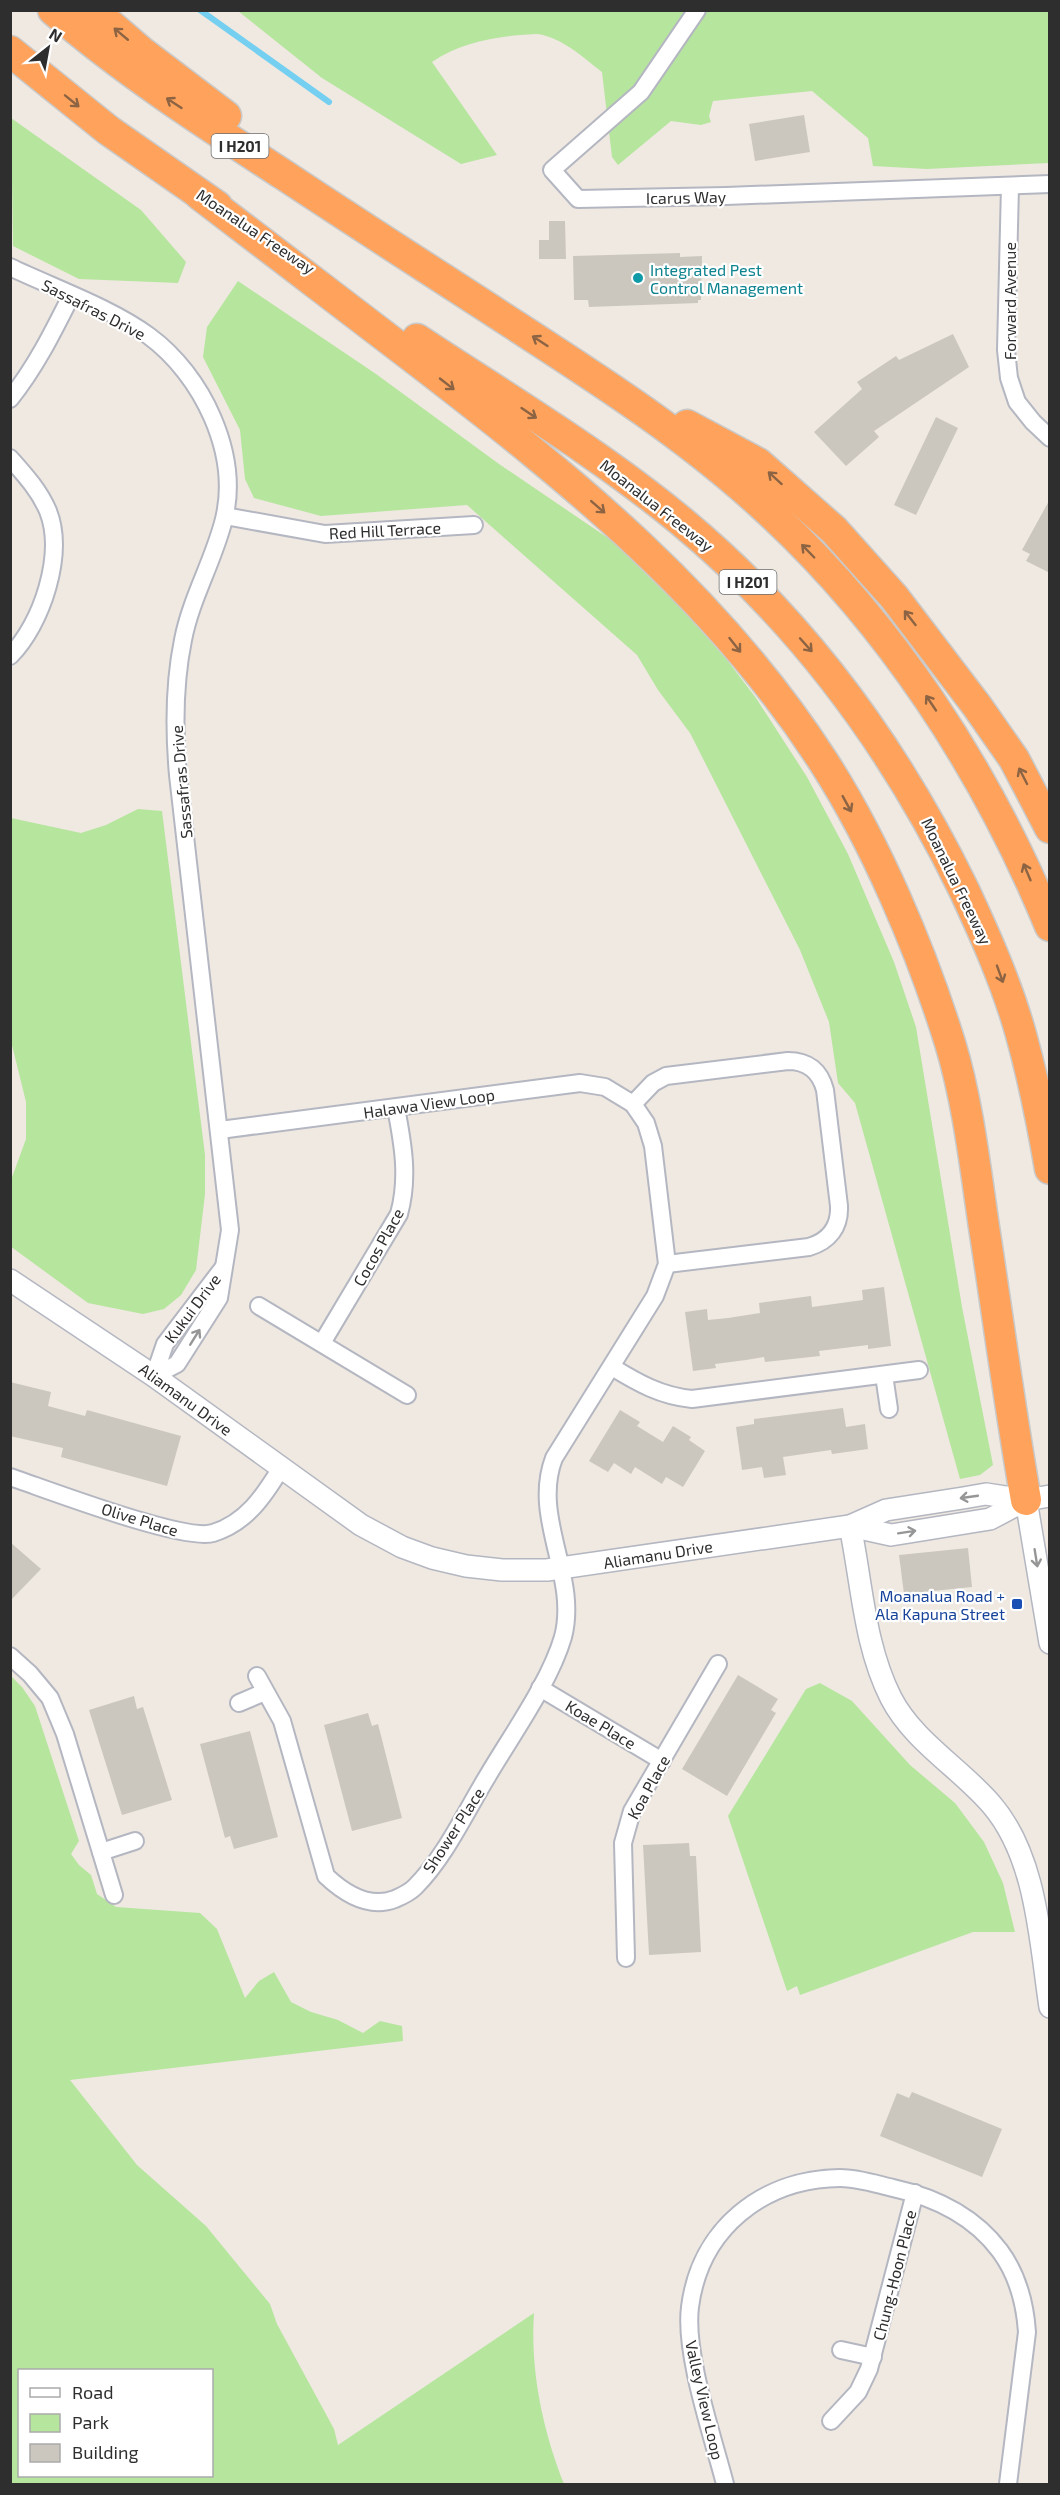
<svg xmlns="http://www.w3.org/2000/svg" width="1060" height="2495" font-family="'Exo 2',sans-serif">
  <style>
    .green { fill: #b6e59e; fill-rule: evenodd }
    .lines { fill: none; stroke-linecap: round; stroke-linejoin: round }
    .stream { stroke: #75cff0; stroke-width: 6 }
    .building { fill: #cbc7bf }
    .minor-casing { stroke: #b4b7c1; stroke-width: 20 }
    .tertiary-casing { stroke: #b4b7c1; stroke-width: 24 }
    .motorway-casing { stroke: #c9c9c9; stroke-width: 33 }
    .minor { stroke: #fff; stroke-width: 16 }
    .tertiary { stroke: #fff; stroke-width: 21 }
    .motorway { stroke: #ffa35c; stroke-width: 30 }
    .oneway { stroke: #8c6343 }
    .oneway2 { stroke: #969696 }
    .culture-dot { fill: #0f9aa8; stroke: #fff; stroke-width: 2 }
    .transit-dot { fill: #1a4fb4; stroke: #fff; stroke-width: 2 }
    .labels { text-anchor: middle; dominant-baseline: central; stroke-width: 4.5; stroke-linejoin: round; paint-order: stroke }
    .shield { fill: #fff; stroke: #6d6d6d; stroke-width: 1.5 }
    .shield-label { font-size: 15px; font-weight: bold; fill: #2e2e2e }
    .street-label { font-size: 16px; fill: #2e2e2e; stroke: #fff }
    .culture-label { font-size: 16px; fill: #0d838f; stroke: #fff; text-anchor: start }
    .transit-label { font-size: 16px; fill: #164399; stroke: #fff; text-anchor: end }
  </style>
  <rect width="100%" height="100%" fill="#efe9e1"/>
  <g class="green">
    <path d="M 238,11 L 1049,11 L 1049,163 L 927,169 L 873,166 L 868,138 L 812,91 L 713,101 L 709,116 L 711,122 L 701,125 L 671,121 L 618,165 L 612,157 L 602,72 C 584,58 566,41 543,35 C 536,33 528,35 520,35 C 488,38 459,44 432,62 L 497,155 L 461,164 L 322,78 Z"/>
    <path d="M 11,118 L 141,210 L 186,262 L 178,283 L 79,279 L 13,246 Z"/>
    <path d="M 238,281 L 376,374 L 499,464 L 611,540 L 681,608 L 727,660 L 756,698 L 807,777 L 848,854 L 894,962 L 916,1027 L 962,1307 L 993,1465 L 980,1475 L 960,1479 L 855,1103 L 838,1083 L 829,1022 L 800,950 L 690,733 L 658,690 L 637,655 L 467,505 L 321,516 L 254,498 L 245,479 L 240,430 L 203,357 L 207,327 Z"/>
    <path d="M 138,809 L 162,811 L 205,1155 L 205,1194 L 196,1270 L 181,1295 L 164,1309 L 143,1314 L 88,1303 L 10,1246 L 11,1180 L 26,1139 L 26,1102 L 11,1041 L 11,818 L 81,833 L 106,825 Z"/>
    <path d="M 11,1676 L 22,1687 L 35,1706 L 79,1841 L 71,1854 L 79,1865 L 91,1875 L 97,1894 L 116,1907 L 200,1913 L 217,1929 L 245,1998 L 259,1981 L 274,1972 L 291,2002 L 311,2012 L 338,2020 L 363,2033 L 380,2021 L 402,2026 L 403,2041 L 70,2080 L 137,2165 L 206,2226 L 270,2304 L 277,2324 L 334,2429 L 338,2445 L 534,2313 C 530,2371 543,2431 564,2484 L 11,2484 ZM 212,2370 L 212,2476 L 20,2476 L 20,2370 Z"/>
    <path d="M 820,1683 L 852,1701 L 910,1765 L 955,1803 L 984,1842 L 1003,1883 L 1015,1932 L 973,1932 L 800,1995 L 797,1986 L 787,1991 L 728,1816 L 806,1689 Z"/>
  </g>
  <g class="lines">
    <path class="stream" d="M 200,10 L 329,102"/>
  </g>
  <g class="building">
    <path d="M 804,115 L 810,152 L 755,161 L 749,124 Z"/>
    <path d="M 549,221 L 565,221 L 566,259 L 539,259 L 539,240 L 549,240 Z"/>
    <path d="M 680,253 L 680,257 L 702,256 L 701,300 L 698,300 L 698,303 L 589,307 L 588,300 L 574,300 L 573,256 Z"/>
    <path d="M 953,334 L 969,367 L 874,431 L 879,437 L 846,466 L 814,432 L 862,389 L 857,382 L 896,356 L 899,360 Z"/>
    <path d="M 936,417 L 958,428 L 916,515 L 894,505 Z"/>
    <path d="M 1050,499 L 1050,573 L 1026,561 L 1030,554 L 1022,550 Z"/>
    <path d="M 884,1287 L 891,1346 L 868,1349 L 868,1345 L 819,1351 L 820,1356 L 765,1362 L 764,1357 L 746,1360 L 715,1364 L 716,1368 L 693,1371 L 685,1312 L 707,1309 L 708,1320 L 728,1318 L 760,1313 L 759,1303 L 811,1296 L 812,1307 L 863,1300 L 862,1290 Z"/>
    <path d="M 10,1382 L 51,1392 L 48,1406 L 85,1416 L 87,1410 L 181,1436 L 167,1486 L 61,1457 L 63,1448 L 10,1436 Z"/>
    <path d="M 843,1408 L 846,1427 L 865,1424 L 868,1449 L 832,1454 L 831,1450 L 783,1457 L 786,1475 L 764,1478 L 762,1467 L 742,1470 L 736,1427 L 754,1424 L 754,1419 Z"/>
    <path d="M 620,1410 L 640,1422 L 637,1426 L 663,1442 L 673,1426 L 691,1437 L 689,1440 L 705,1451 L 683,1487 L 666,1477 L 662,1484 L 635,1467 L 631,1474 L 614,1463 L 608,1472 L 589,1461 Z"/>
    <path d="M 10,1542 L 41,1569 L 10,1601 Z"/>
    <path d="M 968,1548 L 972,1587 L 904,1594 L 899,1555 Z"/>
    <path d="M 738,1675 L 778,1699 L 771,1710 L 776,1713 L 727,1796 L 682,1769 Z"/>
    <path d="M 134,1696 L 137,1709 L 143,1707 L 172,1800 L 122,1815 L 89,1710 Z"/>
    <path d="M 368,1713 L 372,1726 L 378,1724 L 402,1818 L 352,1831 L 324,1725 Z"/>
    <path d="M 250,1731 L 278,1837 L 234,1849 L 230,1836 L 225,1838 L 200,1744 Z"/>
    <path d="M 689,1843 L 690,1856 L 696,1856 L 701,1952 L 649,1955 L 643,1845 Z"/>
    <path d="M 912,2092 L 1002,2129 L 982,2177 L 880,2136 L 897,2093 L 909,2098 Z"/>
  </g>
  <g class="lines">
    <g class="minor-casing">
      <g id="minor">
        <path d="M 697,10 L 641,92 L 552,170 L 578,199 L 726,196 L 1050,184"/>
        <path d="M 1010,186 L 1006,350 L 1009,378 L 1017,402 L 1033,422 L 1050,438"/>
        <path d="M 10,267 C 54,288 111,308 149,336 C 202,375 240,453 224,519 C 214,560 191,598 183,640 C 174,684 174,730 178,775 L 230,1230 L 219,1298 L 177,1364 L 154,1376"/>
        <path d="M 10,399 C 35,368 53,332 71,296"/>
        <path d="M 10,458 C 25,475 39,490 48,511 C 65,554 42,624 10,656"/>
        <path d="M 225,516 L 325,534 L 474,525"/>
        <path d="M 220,1130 L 580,1083 L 605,1087 L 633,1104 L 653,1083 L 666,1076 L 788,1061 C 808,1061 820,1071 825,1090 L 839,1206 C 840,1227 829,1241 809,1247 L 667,1264"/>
        <path d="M 259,1306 L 407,1395"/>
        <path d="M 322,1343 L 399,1214 C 409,1178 403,1144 396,1108"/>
        <path d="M 612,1367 C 638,1383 661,1396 692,1399 L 919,1370"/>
        <path d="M 884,1375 L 889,1409"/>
        <path d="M 154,1376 L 165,1344 L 223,1268"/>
        <path d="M 10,1477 C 46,1489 184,1542 213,1533 C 246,1523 264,1496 281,1468"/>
        <path d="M 10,1656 L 30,1674 L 50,1698 L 65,1734 L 114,1895"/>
        <path d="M 257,1676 L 282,1721 L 326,1876 C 344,1893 369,1909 395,1899 C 402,1896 410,1892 415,1887 C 445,1857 465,1813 487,1777 C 511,1736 550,1682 563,1637 C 579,1576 531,1518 554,1458 L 655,1296 L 667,1264 L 653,1146 L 646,1123 L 633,1104"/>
        <path d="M 540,1688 L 662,1761"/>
        <path d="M 239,1703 L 265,1692"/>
        <path d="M 101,1852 L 135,1841"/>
        <path d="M 626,1958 L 623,1843 L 632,1811 L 718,1664"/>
        <path d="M 841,2350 L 873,2357"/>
        <path d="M 831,2421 L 858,2392 L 869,2369 L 915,2193"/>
        <path d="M 725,2484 C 713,2437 684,2354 690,2307 C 700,2229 762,2179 840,2178 C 858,2178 876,2184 893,2188 C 934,2197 974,2216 1000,2251 C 1017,2274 1025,2303 1027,2332 L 1008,2484"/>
      </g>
    </g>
    <g class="tertiary-casing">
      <g id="tertiary">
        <path d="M 10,1280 L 154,1376 L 361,1525 L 402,1547 L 432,1558 L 466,1566 L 502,1570 L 547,1570 L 850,1526 L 886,1510 L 963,1498 L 986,1494 L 1026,1500"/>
        <path d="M 1026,1500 L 1050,1643"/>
        <path d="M 850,1526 C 862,1583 864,1645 891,1698 C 913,1741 960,1768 991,1804 C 1037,1857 1040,1941 1050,2007"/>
        <path d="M 850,1526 L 891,1535 L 990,1519 L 1026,1500 L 1050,1496"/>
      </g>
    </g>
    <g class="motorway-casing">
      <g id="motorway">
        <path d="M 53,10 C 125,72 204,123 284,175 C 361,226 439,276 516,326 C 601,381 688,437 763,506 C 889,621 985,768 1050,926"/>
        <path d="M 93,10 L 143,53 L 226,116"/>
        <path d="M 10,51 L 108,130 L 217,206"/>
        <path d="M 200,195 C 273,251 347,307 420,363 C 572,480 718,598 823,761 C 876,843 921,950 950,1043 C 968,1102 975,1166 984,1227 C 998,1318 1010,1410 1026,1500"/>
        <path d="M 417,339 C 506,398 599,453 681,521 C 803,622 895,748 964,890 C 985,935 1006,982 1020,1031 C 1033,1077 1042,1122 1050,1169"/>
        <path d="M 687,425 L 758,463 L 834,530 L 894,597 L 977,706 L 1014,759 L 1050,828"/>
      </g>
    </g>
    <use href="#minor" class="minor"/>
    <use href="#tertiary" class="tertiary"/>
    <use href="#motorway" class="motorway"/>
  </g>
  <defs><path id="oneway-shaft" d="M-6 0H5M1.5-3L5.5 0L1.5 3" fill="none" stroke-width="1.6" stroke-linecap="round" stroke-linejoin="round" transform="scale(1.5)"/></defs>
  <g class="oneway">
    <use href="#oneway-shaft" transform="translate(121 34) rotate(-140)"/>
    <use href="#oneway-shaft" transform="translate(72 101) rotate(39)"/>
    <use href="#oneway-shaft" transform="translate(174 103) rotate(-147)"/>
    <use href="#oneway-shaft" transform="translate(540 341) rotate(-147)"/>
    <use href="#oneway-shaft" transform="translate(447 384) rotate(38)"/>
    <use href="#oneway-shaft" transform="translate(529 413) rotate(34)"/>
    <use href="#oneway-shaft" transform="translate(775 478) rotate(-138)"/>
    <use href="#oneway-shaft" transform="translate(598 507) rotate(41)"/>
    <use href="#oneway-shaft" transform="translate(808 551) rotate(-134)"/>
    <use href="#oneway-shaft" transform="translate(910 618) rotate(-128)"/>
    <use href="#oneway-shaft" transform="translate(735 645) rotate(52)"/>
    <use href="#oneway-shaft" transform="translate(806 645) rotate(48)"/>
    <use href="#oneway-shaft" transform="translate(931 703) rotate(-124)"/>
    <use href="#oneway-shaft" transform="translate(1023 776) rotate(-117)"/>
    <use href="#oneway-shaft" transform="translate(847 804) rotate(61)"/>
    <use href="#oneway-shaft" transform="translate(1027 872) rotate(-113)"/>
    <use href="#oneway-shaft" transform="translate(1000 974) rotate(70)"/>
  </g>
  <g class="oneway2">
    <use href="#oneway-shaft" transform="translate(195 1337) rotate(-58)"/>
    <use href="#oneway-shaft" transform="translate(969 1497) rotate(172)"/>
    <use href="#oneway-shaft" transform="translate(907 1532) rotate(-9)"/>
    <use href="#oneway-shaft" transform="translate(1036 1558) rotate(81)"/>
  </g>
  <circle class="culture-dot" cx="638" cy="278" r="6"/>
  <rect class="transit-dot" x="1011" y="1598" width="12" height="12" rx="3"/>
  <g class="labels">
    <g class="shield">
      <rect x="211.5" y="134" width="57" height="24" rx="4.5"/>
      <rect x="719.5" y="570" width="57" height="24" rx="4.5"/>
    </g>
    <g class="shield-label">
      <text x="240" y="146">I H201</text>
      <text x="748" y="582">I H201</text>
    </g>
    <g class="street-label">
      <text transform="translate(686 197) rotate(-1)">Icarus Way</text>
      <text transform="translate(256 231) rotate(34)">Moanalua Freeway</text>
      <text transform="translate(1009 301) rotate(-90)">Forward Avenue</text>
      <text transform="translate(94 309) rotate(27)">Sassafras Drive</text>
      <text transform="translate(657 505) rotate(38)">Moanalua Freeway</text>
      <text transform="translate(385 530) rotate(-3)">Red Hill Terrace</text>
      <text transform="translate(181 782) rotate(-95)">Sassafras Drive</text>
      <text transform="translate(957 881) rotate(64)">Moanalua Freeway</text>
      <text transform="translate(429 1103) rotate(-8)">Halawa View Loop</text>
      <text transform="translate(378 1247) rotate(-61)">Cocos Place</text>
      <text transform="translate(192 1308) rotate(-53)">Kukui Drive</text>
      <text transform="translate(186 1399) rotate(36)">Aliamanu Drive</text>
      <text transform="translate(140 1519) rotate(17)">Olive Place</text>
      <text transform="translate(658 1554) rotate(-9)">Aliamanu Drive</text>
      <text transform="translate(601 1724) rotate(31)">Koae Place</text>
      <text transform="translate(648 1787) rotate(-61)">Koa Place</text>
      <text transform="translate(453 1830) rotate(-57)">Shower Place</text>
      <text transform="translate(894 2275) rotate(-76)">Chung-Hoon Place</text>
      <text transform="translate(705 2400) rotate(77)">Valley View Loop</text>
    </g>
    <g class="culture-label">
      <text x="650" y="269">Integrated Pest<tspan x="650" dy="18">Control Management</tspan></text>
    </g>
    <g class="transit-label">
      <text x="1005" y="1595">Moanalua Road +<tspan x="1005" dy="18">Ala Kapuna Street</tspan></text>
    </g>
  </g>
  <rect width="1060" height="2495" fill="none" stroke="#2e2e2e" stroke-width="24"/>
  <rect x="18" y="2369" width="195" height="108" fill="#ffffff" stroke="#ababab" stroke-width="1.5"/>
  <rect x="30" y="2388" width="30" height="9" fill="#ffffff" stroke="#ababab" stroke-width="1.5"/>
  <text x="72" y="2399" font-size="18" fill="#2e2e2e">Road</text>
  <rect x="30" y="2414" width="30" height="18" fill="#b6e59e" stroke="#ababab" stroke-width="1.5"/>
  <text x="72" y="2429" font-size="18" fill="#2e2e2e">Park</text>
  <rect x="30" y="2444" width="30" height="18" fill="#cbc7bf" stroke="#ababab" stroke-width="1.5"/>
  <text x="72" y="2459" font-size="18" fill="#2e2e2e">Building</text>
  <g transform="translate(48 48) rotate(31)" stroke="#ffffff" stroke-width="4.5" paint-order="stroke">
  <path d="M0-4.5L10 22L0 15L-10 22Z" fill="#2e2e2e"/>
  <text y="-9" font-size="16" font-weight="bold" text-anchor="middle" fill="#2e2e2e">N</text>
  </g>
</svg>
